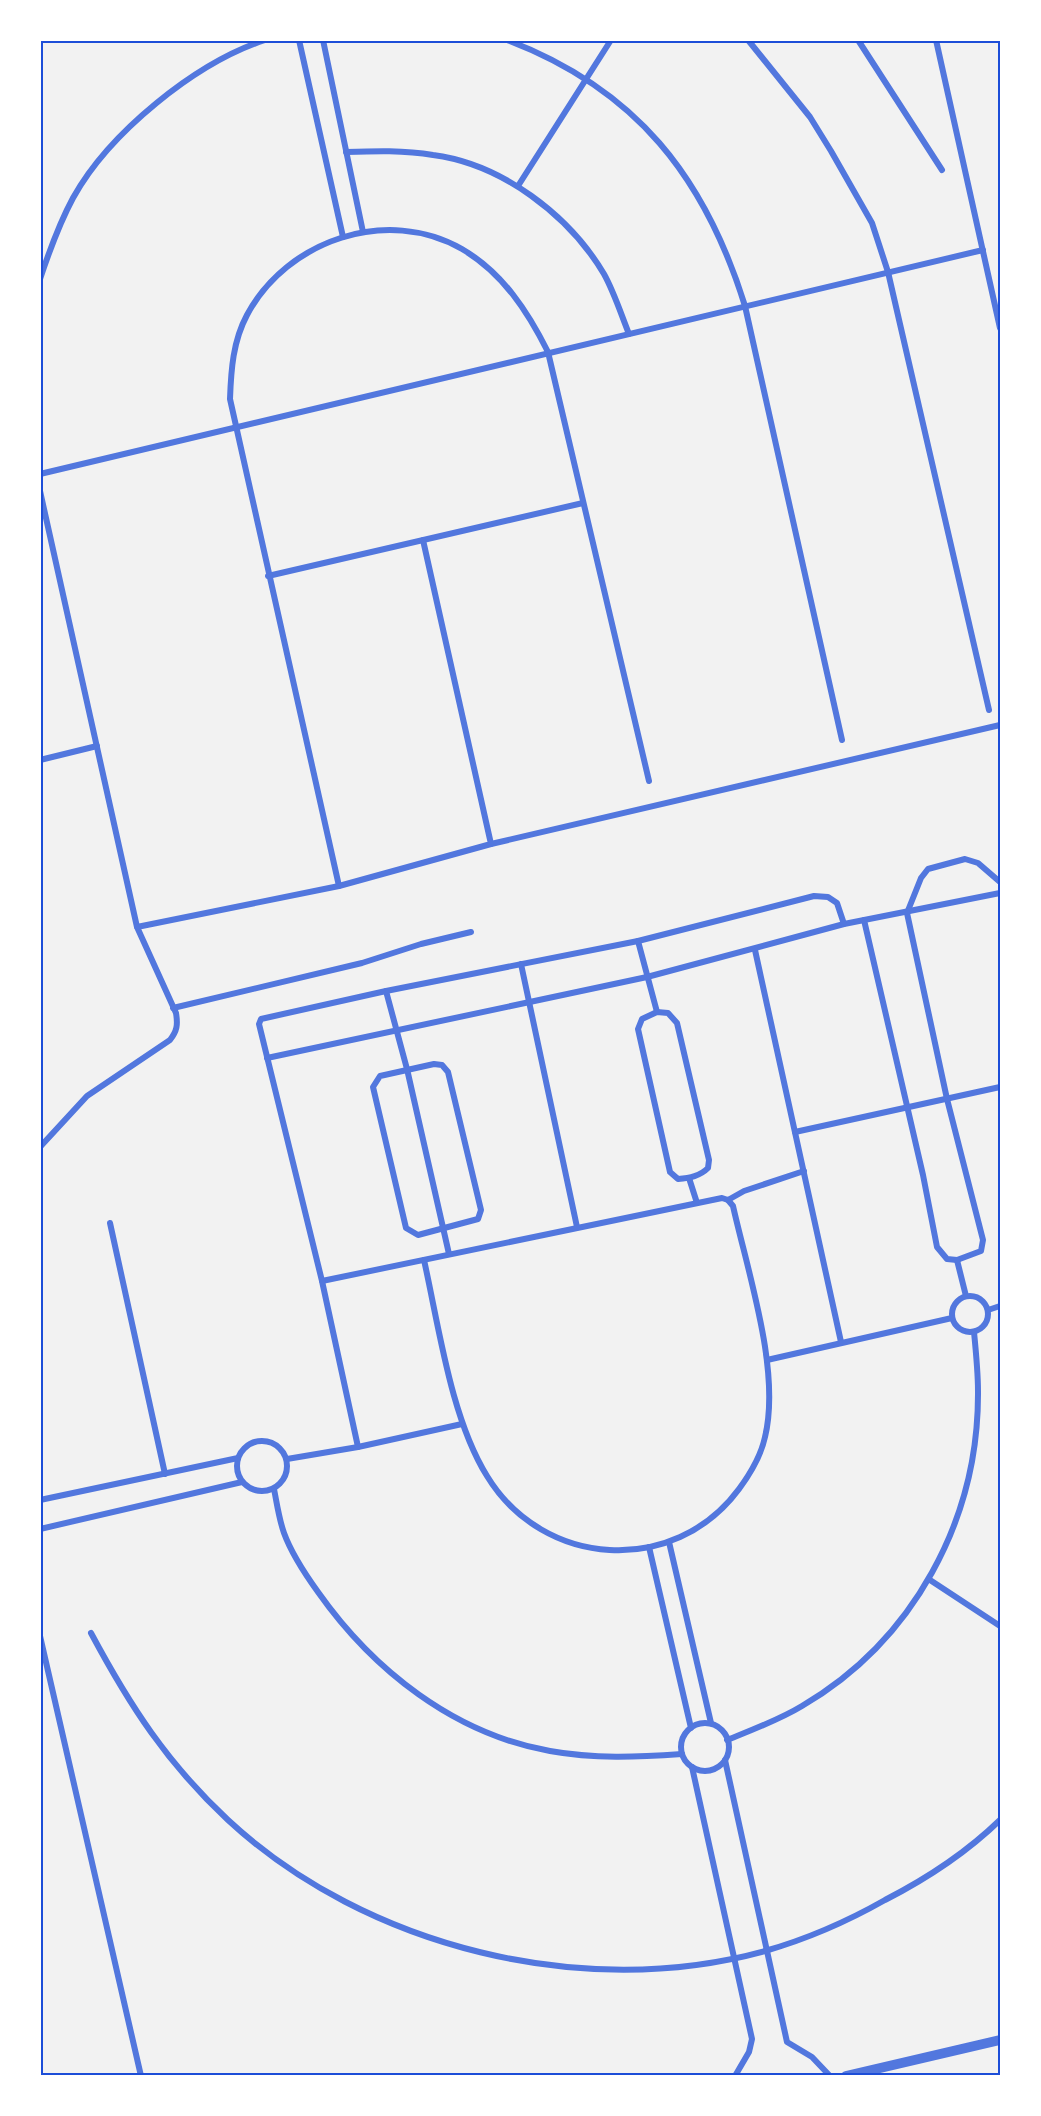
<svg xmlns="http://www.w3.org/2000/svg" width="1041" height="2116" font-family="Commissioner,sans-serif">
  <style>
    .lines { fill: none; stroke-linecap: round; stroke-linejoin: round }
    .minor { stroke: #5277de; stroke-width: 6 }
    .tertiary { stroke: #5277de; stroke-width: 10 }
    .neatline { fill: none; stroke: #1d4ed8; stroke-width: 2 }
  </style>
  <rect width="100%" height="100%" fill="#f2f2f2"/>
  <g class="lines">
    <g class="minor">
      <path d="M 299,40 L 343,237"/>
      <path d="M 323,40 L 363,232"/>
      <path d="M 507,40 C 636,89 705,177 745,306 L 842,740"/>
      <path d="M 748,40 L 810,117 L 831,151 L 872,223 L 888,272 L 989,710"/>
      <path d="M 858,40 L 942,170"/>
      <path d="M 936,40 L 1000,328"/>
      <path d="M 346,152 C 375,151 404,150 433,155 C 502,164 569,215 604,274 C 614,292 621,314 629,334"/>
      <path d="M 518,186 L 611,40"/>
      <path d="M 40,279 C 49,252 59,224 73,198 C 109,133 195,63 265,40"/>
      <path d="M 40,474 L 983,250"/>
      <path d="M 40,491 L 137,927 L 176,1013 C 178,1025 177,1031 170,1040 L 87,1096 L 40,1147"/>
      <path d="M 268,576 L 583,503"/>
      <path d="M 40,760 L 97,746"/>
      <path d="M 491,844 L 1000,725"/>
      <path d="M 339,886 L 230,399 C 231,370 233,341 247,315 C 287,240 387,206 462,249 C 503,273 528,312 548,352 L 649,781"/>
      <path d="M 864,920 L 923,1175 L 937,1247 L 947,1259 L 957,1260 L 981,1251 L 983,1240 L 947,1099 L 907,913 L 921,878 L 928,869 L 965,859 L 978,863 L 1000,882"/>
      <path d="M 137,927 L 339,886 L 491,844 L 423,540"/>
      <path d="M 638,941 L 657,1012"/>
      <path d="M 755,950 L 841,1342"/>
      <path d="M 521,964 L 577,1227"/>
      <path d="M 386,991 L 407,1069 L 449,1254"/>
      <path d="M 173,1008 L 362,963 L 421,944 L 471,932"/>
      <path d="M 657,1012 L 668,1013 L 677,1023 L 709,1160 L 708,1168 C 700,1176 690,1178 678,1179 L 670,1172 L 638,1029 L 642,1019 Z"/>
      <path d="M 267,1058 L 647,977 L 844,924 L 1000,893"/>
      <path d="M 434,1064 L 442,1065 L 448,1072 L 481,1210 L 478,1219 L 418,1235 L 406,1228 L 373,1087 L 380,1076 Z"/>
      <path d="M 795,1132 L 1000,1087"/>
      <path d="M 689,1178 L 697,1203"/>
      <path d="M 110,1223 L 165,1474"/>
      <path d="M 424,1260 C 439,1327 451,1418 487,1476 C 543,1568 674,1577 739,1489 C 750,1474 761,1456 765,1437 C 781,1371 748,1273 733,1206 L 728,1200"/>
      <path d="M 957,1260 L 966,1296"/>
      <path d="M 322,1281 L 722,1198 L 728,1200 L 744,1191 L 804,1171"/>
      <circle cx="970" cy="1314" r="18"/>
      <path d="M 988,1310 L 1000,1306"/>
      <path d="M 767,1360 L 952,1318"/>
      <circle cx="262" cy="1466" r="25"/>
      <path d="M 358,1447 L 322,1281 L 259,1024 L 261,1019 L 386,991 L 638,941 L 814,896 L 828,897 L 837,903 L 844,924"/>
      <path d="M 287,1459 L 358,1447 L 462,1424"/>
      <path d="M 274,1489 C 277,1504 279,1519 284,1533 C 292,1555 305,1574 318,1592 C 373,1670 454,1734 550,1751 C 594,1759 638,1757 682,1754"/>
      <path d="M 40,1500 L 238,1458"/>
      <path d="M 40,1529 L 242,1482"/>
      <path d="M 669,1542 L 711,1723"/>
      <path d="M 649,1547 L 691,1728"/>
      <path d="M 930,1580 L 1000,1626"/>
      <path d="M 91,1633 C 130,1706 167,1763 228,1820 C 366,1948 584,2001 765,1951 C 807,1939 848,1921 885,1900 C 926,1879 967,1852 1000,1820"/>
      <path d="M 40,1636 L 141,2076"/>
      <circle cx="705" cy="1747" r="24"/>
      <path d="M 727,1740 C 752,1730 779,1720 802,1706 C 913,1641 979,1520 978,1391 C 978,1372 976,1352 974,1332"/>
      <path d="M 725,1760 L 787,2042 L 812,2057 L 830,2076"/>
      <path d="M 692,1767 L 752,2039 L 749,2052 L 735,2076"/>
    </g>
    <path class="tertiary" d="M 846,2076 L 1000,2040"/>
  </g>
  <rect width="1041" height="2116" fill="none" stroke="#ffffff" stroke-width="84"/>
  <rect x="42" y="42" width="957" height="2032" class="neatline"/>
</svg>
